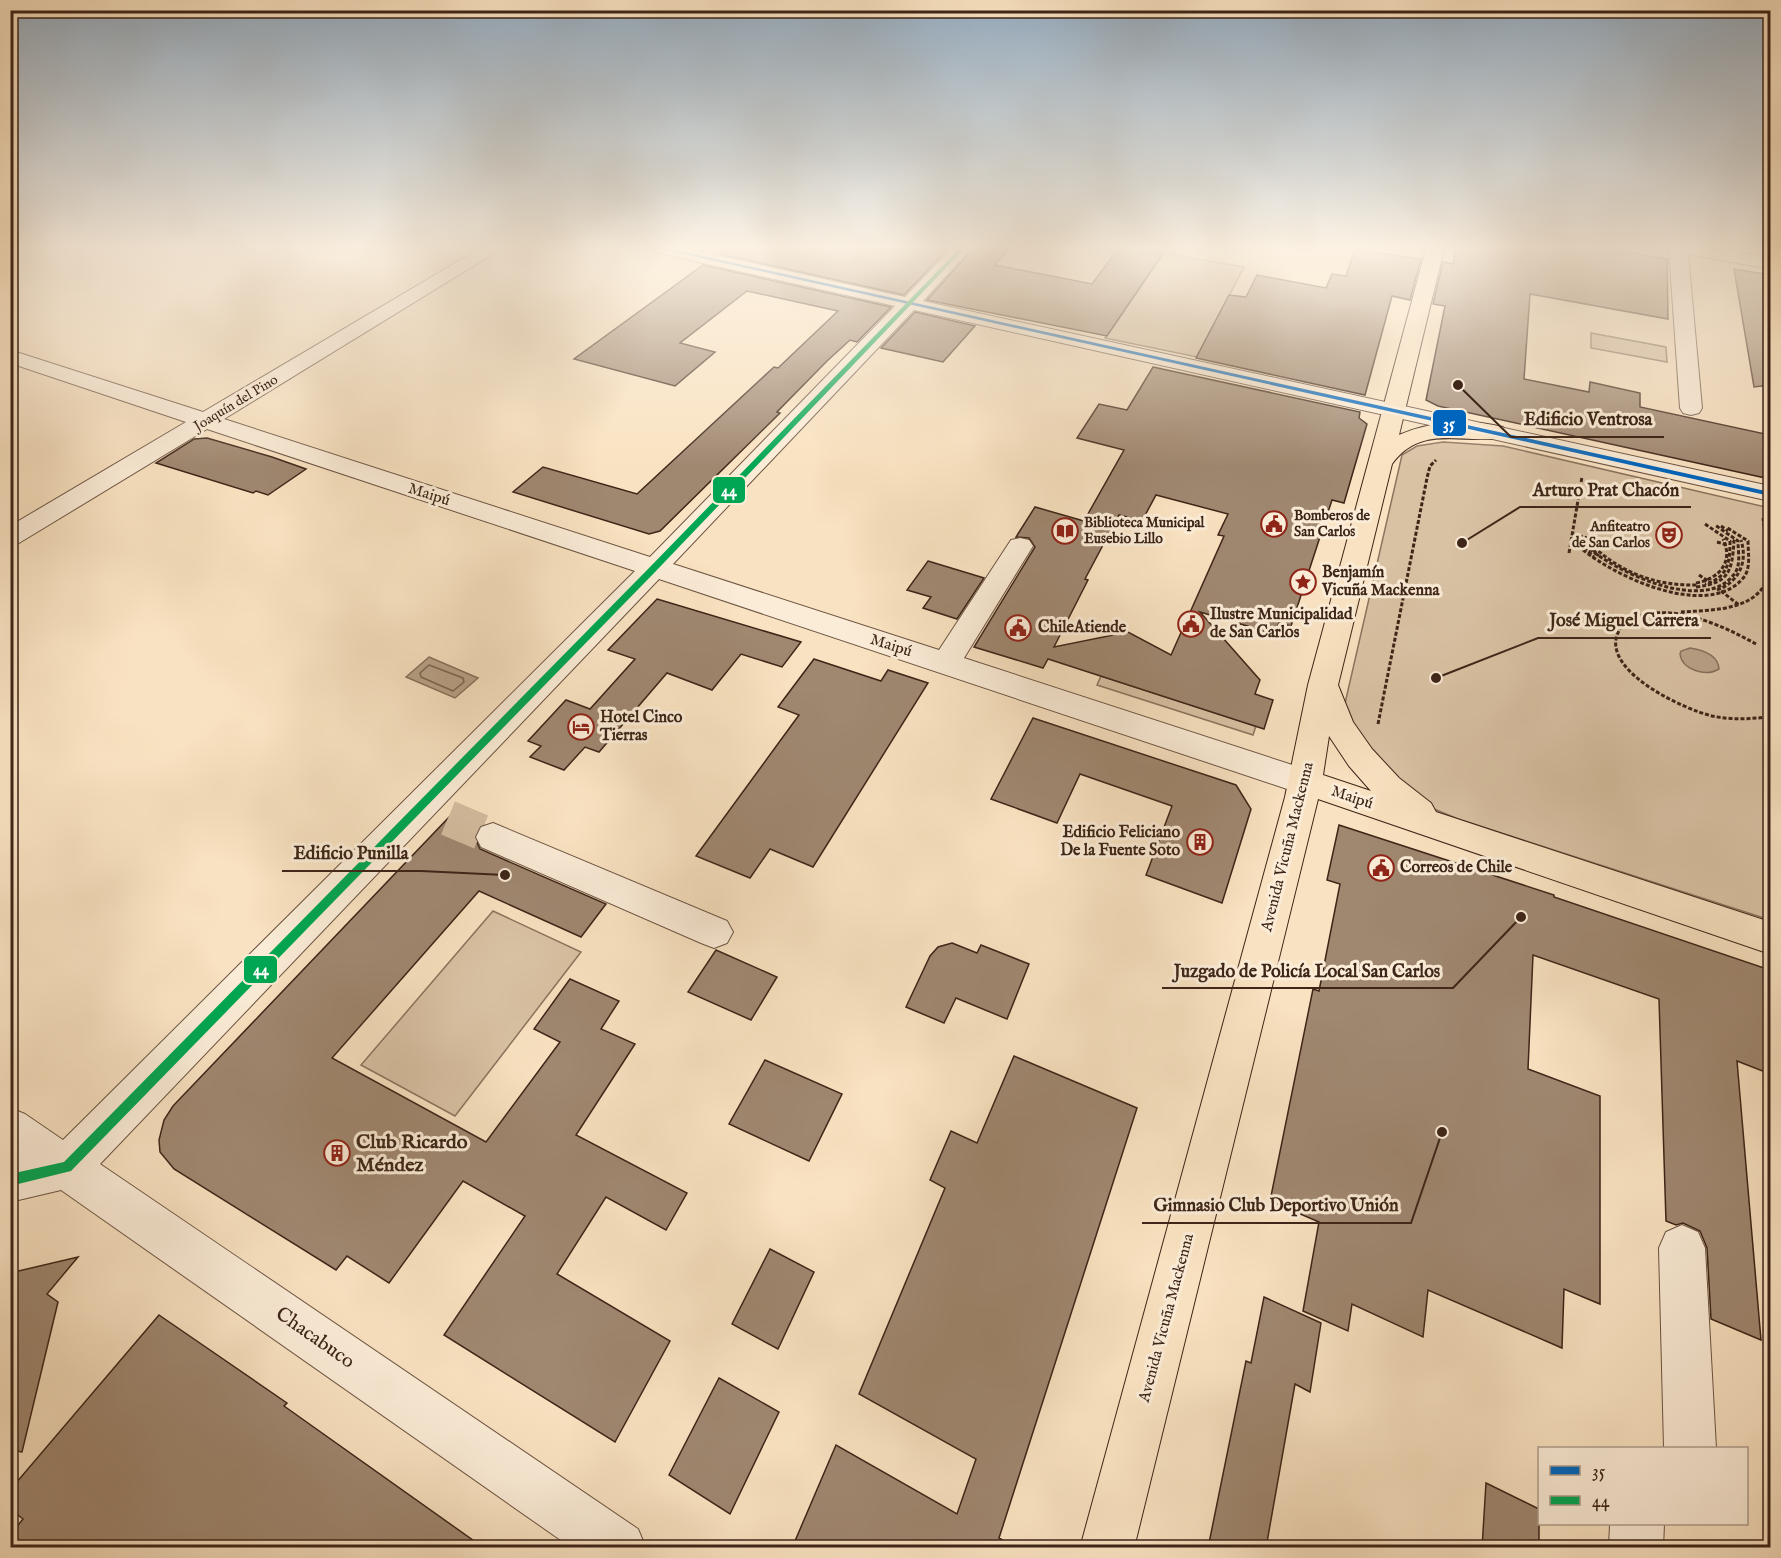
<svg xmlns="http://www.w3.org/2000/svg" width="1781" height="1558" font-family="'IM FELL English',serif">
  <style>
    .green { fill: #d9c2a4; stroke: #8b745e; stroke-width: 1.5 }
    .water { fill: #b9a288; stroke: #87705b; stroke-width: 1.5 }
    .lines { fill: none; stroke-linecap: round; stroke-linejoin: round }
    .shore { stroke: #7b6450; stroke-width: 1.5 }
    .building { fill: #9f8770; stroke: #3d2518; stroke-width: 1.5; fill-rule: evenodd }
    .minor-tunnel { stroke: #d3bc9f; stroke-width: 36; stroke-dasharray: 36 18; stroke-linecap: butt }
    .minor-casing { stroke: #6c5442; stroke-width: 2 }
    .major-casing { stroke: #3d2518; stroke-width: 2 }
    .path { stroke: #3d2518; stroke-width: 3; stroke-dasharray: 4 2; stroke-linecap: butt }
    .minor { fill: #fbecd7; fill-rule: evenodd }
    .major { fill: #f9e2c1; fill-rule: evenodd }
    .bus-1-casing { stroke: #fbecd7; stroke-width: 5 }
    .bus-2-casing { stroke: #fbecd7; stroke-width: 5 }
    .bus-1 { fill: #0065bd; fill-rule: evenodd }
    .bus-2 { fill: #00a651; fill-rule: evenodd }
    .labels { text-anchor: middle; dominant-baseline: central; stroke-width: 6; stroke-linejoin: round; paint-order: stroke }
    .far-street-label { font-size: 14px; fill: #3d2518; stroke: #fbecd7 }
    .far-poi-label { font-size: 14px; font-weight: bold; fill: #3d2518; stroke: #fbecd7; text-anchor: start }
    .street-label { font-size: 16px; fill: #3d2518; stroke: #fbecd7 }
    .poi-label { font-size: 16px; font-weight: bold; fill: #3d2518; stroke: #fbecd7; text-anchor: start }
    .near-poi-label { font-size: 20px; font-weight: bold; fill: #3d2518; stroke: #fbecd7; text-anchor: start }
    .near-street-label { font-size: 20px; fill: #3d2518; stroke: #fbecd7 }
    .leader { fill: none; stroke: #3d2518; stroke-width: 2 }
    .callout-dot { fill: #3d2518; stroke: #fbecd7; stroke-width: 2 }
    .callout-label { font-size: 18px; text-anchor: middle; font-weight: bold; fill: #3d2518; stroke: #fbecd7; stroke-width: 6; stroke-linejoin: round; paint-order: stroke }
    .line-badge { stroke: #fbecd7; stroke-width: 2 }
    .badge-label { font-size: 16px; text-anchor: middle; font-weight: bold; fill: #fff }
  </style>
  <rect width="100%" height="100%" fill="#f9e2c1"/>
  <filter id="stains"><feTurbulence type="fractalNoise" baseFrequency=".00333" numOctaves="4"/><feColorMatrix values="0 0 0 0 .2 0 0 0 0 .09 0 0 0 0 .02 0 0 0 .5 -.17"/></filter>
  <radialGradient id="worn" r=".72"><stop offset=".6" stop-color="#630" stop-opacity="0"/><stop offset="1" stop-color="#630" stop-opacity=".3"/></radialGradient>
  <g class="green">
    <path d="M 1164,253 L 1244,267 L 1197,357 L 1105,338 Z"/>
    <path d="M 1591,333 L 1666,347 L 1667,362 L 1591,348 Z"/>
    <path d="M 1443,442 L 1503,446 L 1770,508 L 1770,920 L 1458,819 L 1434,809 L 1382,774 L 1343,712 L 1402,455 L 1417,446 Z"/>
    <path d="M 1101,676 L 1256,726 L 1253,735 L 1097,685 Z"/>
    <path d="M 493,911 L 581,952 L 455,1116 L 361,1065 Z"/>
  </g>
  <g class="water">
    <path d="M 1690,648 C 1703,650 1718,655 1719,669 C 1706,677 1682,670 1680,654 L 1681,651 Z"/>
    <path d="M 429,657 L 478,678 L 455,698 L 406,677 Z"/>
  </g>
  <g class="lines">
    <path class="shore" d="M 429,665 L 463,678 L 464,682 L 453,691 L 421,677 L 420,673 Z"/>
  </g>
  <g class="building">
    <path d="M 726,249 L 948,249 L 904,295 L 720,254 Z"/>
    <path d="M 973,249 L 1009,249 L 995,265 L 1092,284 L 1118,249 L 1166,249 L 1107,336 L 927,300 Z"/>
    <path d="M 1355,249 L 1421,259 L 1410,300 L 1392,296 L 1365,395 L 1196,358 L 1229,295 L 1246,297 L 1257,275 L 1326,288 L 1332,274 L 1346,276 Z"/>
    <path d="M 1456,249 L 1609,249 L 1667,259 L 1668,319 L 1530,294 L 1524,379 L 1589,392 L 1590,382 L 1640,393 L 1640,407 L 1770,435 L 1770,479 L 1438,406 L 1426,400 L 1445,306 L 1433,304 L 1443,262 L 1453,264 Z"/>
    <path d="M 703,265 L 891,307 L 857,342 L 850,340 L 827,361 L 777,412 L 780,413 L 660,531 L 649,534 L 513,492 L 543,467 L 637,494 L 774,367 L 778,368 L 838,311 L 747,291 L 680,343 L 715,352 L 675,386 L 574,359 Z"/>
    <path d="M 1734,269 L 1770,275 L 1770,385 L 1754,387 Z"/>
    <path d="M 915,312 L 975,326 L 943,362 L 881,348 Z"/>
    <path d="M 1153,367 L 1360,412 L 1359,418 L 1367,424 L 1344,503 L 1332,500 L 1291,626 L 1279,623 L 1274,634 L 1200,612 L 1260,680 L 1255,694 L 1273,700 L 1264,729 L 1048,659 L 1043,668 L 974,647 L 1035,547 L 1029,538 L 1016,537 L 1035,507 L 1084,521 L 1124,450 L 1077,438 L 1099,404 L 1127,410 ZM 1156,495 L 1228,514 L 1218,535 L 1224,536 L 1171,655 L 1128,632 L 1054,647 L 1088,580 L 1085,579 L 1119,515 L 1142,521 Z"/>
    <path d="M 207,438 L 272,457 L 306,469 L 268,495 L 256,491 L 253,493 L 156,463 L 194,439 Z"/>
    <path d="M 928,561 L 984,578 L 957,619 L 923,608 L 931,597 L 907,590 Z"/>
    <path d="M 657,599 L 801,642 L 782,667 L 741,654 L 712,690 L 667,673 L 599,752 L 585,747 L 564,770 L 530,757 L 541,746 L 528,741 L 566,700 L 590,709 L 635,659 L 608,650 Z"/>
    <path d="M 814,659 L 881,681 L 888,670 L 928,683 L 813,867 L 770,849 L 750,878 L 696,856 L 799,715 L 778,707 Z"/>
    <path d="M 1033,718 L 1236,785 L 1251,809 L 1222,903 L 1146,875 L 1172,806 L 1080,774 L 1057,823 L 991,799 Z"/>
    <path d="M 454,812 L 483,824 L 479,826 L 474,836 L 480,849 L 606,904 L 581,937 L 479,891 L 332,1058 L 486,1142 L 560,1042 L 534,1029 L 570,979 L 619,1001 L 601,1029 L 635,1044 L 576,1135 L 687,1193 L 666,1230 L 606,1197 L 557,1274 L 670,1341 L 615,1442 L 444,1335 L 525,1216 L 463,1181 L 389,1283 L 347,1256 L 336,1270 L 174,1169 L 160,1152 L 159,1140 L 164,1120 L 173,1106 Z"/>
    <path d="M 1339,825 L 1554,895 L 1554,897 L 1770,970 L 1770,1074 L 1737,1061 L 1761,1340 L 1711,1319 L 1707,1248 L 1700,1231 L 1683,1223 L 1676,1225 L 1666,1221 L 1659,999 L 1533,955 L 1528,1069 L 1600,1096 L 1600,1304 L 1564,1289 L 1562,1348 L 1428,1290 L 1423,1337 L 1352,1304 L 1348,1331 L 1303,1311 L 1319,1222 L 1270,1201 L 1313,989 L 1319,991 L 1340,884 L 1327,880 Z"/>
    <path d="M 952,943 L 977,953 L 981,945 L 1029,964 L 1007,1019 L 956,998 L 944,1023 L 906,1007 L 930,956 L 938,947 Z"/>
    <path d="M 716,950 L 777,977 L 751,1020 L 688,992 Z"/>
    <path d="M 1014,1056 L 1137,1108 L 999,1538 L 1016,1548 L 792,1548 L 836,1445 L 957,1514 L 976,1459 L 859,1394 L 945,1188 L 930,1180 L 951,1131 L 977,1143 Z"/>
    <path d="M 765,1060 L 842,1094 L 809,1161 L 729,1124 Z"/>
    <path d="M 770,1249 L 814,1272 L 778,1349 L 732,1324 Z"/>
    <path d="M 78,1257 L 47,1294 L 58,1302 L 22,1452 L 10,1450 L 10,1273 Z"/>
    <path d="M 1264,1297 L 1321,1323 L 1310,1392 L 1295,1384 L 1266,1548 L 1208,1548 L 1246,1361 L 1251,1363 Z"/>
    <path d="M 159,1315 L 287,1403 L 284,1406 L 484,1548 L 10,1548 L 10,1535 L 23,1519 L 10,1509 L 10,1490 Z"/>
    <path d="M 719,1378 L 779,1412 L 730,1514 L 669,1475 Z"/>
    <path d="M 1486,1483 L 1539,1509 L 1539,1548 L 1482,1548 Z"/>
  </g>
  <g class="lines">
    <path class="minor-tunnel" d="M 448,818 L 493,837"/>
    <g class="minor-casing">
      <g id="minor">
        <path d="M 10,249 L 31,249 L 28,253 L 10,259 Z"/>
        <path d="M 479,249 L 501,249 L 224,419 L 650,557 L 895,306 L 663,254 L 657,253 L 654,249 L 689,249 L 905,297 L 951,249 L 971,249 L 923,301 L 1770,486 L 1770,501 L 914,310 L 673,564 L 939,650 L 1011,540 L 1020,538 L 1029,540 L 1033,546 L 964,658 L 1317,773 L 1322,782 L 1317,791 L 1305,795 L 1293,791 L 659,579 L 100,1164 L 638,1529 L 646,1548 L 572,1548 L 61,1190 L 10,1202 L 10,1158 L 14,1157 L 10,1155 L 10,1108 L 25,1114 L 63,1140 L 635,571 L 207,429 L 19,543 L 10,545 L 10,526 L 186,422 L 10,363 L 10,350 L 203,412 Z"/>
        <path d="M 1669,249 L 1723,249 L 1770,258 L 1770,269 L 1688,254 L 1702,408 L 1699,413 L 1691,415 L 1683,413 L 1680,408 Z"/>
        <path d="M 493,823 L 727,921 L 733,932 L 727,943 L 714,948 L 701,943 L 481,847 L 476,837 L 481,827 Z"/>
        <path d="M 1682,1225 L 1698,1232 L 1705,1248 L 1716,1448 L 1664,1448 L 1659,1248 L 1666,1232 Z"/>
        <path d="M 1610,1524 L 1664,1524 L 1663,1548 L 1609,1548 Z"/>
      </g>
    </g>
    <g class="major-casing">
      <path id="major" d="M 1426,249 L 1444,249 L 1399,435 C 1430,421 1471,419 1503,427 L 1507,432 L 1503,437 C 1465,446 1423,422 1392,464 L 1338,685 L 1353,722 L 1372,749 L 1399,778 L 1431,803 L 1436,812 L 1770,922 L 1770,954 L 1318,799 L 1134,1548 L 1080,1548 L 1285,797 L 1308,685 ZM 1329,736 L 1349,766 L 1371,791 L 1323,775 Z"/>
    </g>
    <g class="path">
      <path d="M 1705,524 L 1730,541 C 1730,562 1728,578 1705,584"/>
      <path d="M 1721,526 L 1728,531"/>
      <path d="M 1573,534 L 1622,548"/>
      <path d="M 1574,542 C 1605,573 1708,623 1744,577 C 1751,568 1748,552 1748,541 L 1726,527"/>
      <path d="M 1717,542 L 1727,545"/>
      <path d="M 1580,543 L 1594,557"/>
      <path d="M 1585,545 C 1613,571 1706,616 1735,573 C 1741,564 1738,551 1738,541 L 1715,525"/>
      <path d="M 1589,546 L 1599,556"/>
      <path d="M 1594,547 C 1623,574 1658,586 1697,585"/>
      <path d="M 1569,553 L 1582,477"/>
      <path d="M 1699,575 L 1708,581"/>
      <path d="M 1696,583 C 1719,579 1734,562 1723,539"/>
      <path d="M 1696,587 C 1729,583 1732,572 1734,541 L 1732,540"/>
      <path d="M 1717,590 C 1739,582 1748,562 1741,540"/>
      <path d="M 1721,591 L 1739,605"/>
      <path d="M 1681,612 C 1713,610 1765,611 1769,569 C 1771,553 1765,534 1763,518"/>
      <path d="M 1756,644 C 1718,623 1665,599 1624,622 C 1621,627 1617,633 1616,639 C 1610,675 1684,709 1712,716 C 1731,720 1749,719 1768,717"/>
      <path d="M 1378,724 L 1427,478 L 1430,466 L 1436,460"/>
    </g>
    <use href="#minor" class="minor"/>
    <use href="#major" class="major"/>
    <g class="bus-1-casing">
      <path id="bus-1" d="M 661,249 L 671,249 L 1770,492 L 1770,496 Z"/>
    </g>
    <g class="bus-2-casing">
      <path id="bus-2" d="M 959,249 L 964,249 L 656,571 L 71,1171 L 10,1186 L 10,1174 L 64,1162 L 650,567 Z"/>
    </g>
    <use href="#bus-1" class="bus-1"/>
    <use href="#bus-2" class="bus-2"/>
  </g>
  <linearGradient id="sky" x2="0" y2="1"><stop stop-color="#95adc2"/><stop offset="0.53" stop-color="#fcf2e3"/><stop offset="1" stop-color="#fcf2e3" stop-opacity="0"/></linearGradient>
  <rect width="1781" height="467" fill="url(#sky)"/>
  <defs>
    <g id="civic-ring" transform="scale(1.35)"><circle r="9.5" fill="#fbecd7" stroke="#8f2418" stroke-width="1.5"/><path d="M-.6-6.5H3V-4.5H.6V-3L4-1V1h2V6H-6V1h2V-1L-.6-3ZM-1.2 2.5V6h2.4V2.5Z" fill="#8f2418"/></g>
    <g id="library-ring" transform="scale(1.35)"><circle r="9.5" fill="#fbecd7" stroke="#8f2418" stroke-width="1.5"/><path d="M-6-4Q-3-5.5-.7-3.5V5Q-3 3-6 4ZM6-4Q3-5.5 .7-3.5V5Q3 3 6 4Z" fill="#8f2418"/></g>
    <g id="theatre-ring" transform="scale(1.35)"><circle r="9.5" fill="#fbecd7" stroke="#8f2418" stroke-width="1.5"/><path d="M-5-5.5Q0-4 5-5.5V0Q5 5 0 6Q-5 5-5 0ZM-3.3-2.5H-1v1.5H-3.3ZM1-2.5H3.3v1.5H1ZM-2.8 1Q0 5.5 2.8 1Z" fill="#8f2418"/></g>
    <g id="sight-ring" transform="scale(1.35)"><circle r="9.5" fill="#fbecd7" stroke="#8f2418" stroke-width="1.5"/><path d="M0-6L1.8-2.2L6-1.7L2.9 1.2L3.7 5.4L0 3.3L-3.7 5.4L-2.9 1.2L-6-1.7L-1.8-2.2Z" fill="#8f2418"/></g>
    <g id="hotel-ring" transform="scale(1.35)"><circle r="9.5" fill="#fbecd7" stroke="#8f2418" stroke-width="1.5"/><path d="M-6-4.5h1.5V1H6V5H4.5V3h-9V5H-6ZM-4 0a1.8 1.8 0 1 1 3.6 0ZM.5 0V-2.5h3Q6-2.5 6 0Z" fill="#8f2418"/></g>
    <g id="building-ring" transform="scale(1.35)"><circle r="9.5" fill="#fbecd7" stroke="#8f2418" stroke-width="1.5"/><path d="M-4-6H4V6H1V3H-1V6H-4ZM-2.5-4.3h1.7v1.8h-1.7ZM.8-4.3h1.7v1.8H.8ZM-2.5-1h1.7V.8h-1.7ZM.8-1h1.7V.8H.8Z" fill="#8f2418"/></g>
  </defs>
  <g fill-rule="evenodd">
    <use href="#civic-ring" x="1274" y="524"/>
    <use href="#library-ring" x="1065" y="531"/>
    <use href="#theatre-ring" x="1669" y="535"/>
    <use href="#sight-ring" x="1303" y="582"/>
    <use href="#civic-ring" x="1191" y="624"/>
    <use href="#civic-ring" x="1018" y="628"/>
    <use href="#hotel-ring" x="581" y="727"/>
    <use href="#building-ring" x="1200" y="842"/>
    <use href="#civic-ring" x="1381" y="868"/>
    <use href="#building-ring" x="337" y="1153"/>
  </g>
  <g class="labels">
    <g class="far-street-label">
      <text transform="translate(236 403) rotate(-31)">Joaquín del Pino</text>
    </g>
    <g class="far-poi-label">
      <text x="1294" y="516">Bomberos de<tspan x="1294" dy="16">San Carlos</tspan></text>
      <text x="1084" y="523">Biblioteca Municipal<tspan x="1084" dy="16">Eusebio Lillo</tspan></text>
      <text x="1650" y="527" text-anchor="end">Anfiteatro<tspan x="1650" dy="16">de San Carlos</tspan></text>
    </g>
    <g class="street-label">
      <text transform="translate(429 495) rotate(18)">Maipú</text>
      <text transform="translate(891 646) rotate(18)">Maipú</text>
      <text transform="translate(1352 798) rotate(19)">Maipú</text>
      <text transform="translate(1288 847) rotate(-76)">Avenida Vicuña Mackenna</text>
      <text transform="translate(1167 1318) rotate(-75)">Avenida Vicuña Mackenna</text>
    </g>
    <g class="poi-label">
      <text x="1322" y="573">Benjamín<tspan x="1322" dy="18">Vicuña Mackenna</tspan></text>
      <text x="1210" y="615">Ilustre Municipalidad<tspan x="1210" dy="18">de San Carlos</tspan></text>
      <text x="1038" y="628">ChileAtiende</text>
      <text x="600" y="718">Hotel Cinco<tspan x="600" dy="18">Tierras</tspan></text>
      <text x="1180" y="833" text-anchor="end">Edificio Feliciano<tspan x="1180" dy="18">De la Fuente Soto</tspan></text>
      <text x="1400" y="868">Correos de Chile</text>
    </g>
    <g class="near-poi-label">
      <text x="356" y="1142">Club Ricardo<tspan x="356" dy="23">Méndez</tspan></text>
    </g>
    <g class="near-street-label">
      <text transform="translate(315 1338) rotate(35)">Chacabuco</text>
    </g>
  </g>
  <path class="leader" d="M1458 385L1511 437H1664M1462 543L1520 507H1691M1436 678L1538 638H1711M505 875L421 871H282M1521 917L1453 988H1162M1442 1132L1411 1223H1142"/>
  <g class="callout-dot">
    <circle cx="1458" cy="385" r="6"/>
    <circle cx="1462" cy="543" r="6"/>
    <circle cx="1436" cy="678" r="6"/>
    <circle cx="505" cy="875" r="6"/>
    <circle cx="1521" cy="917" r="6"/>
    <circle cx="1442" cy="1132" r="6"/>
  </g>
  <g class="callout-label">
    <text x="1588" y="425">Edificio Ventrosa</text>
    <text x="1606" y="496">Arturo Prat Chacón</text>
    <text x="1624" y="626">José Miguel Carrera</text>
    <text x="351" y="859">Edificio Punilla</text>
    <text x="1307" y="977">Juzgado de Policía Local San Carlos</text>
    <text x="1276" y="1211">Gimnasio Club Deportivo Unión</text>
  </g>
  <g class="line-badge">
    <rect x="1432" y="409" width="35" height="28" rx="6" fill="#0065bd"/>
    <rect x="712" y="476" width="34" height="28" rx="6" fill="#00a651"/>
    <rect x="243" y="955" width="35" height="29" rx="6" fill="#00a651"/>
  </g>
  <g class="badge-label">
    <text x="1449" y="429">35</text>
    <text x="729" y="496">44</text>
    <text x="261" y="975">44</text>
  </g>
  <rect width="1781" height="1558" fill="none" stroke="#f9e2c1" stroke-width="36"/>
  <rect x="12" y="12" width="1757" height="1534" fill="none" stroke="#3d2518" stroke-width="3"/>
  <rect x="18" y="18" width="1745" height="1522" fill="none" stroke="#3d2518" stroke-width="1.5"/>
  <rect x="1538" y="1447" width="210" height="78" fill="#fbecd7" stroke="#af9c8b" stroke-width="1.5"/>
  <rect x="1550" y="1466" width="30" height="9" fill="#0065bd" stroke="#af9c8b" stroke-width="1.5"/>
  <text x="1592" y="1477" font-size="18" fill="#3d2518">35</text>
  <rect x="1550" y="1496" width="30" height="9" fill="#00a651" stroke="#af9c8b" stroke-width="1.5"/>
  <text x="1592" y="1507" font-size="18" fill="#3d2518">44</text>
  <rect width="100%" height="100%" filter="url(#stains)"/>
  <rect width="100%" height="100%" fill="url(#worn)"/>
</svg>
